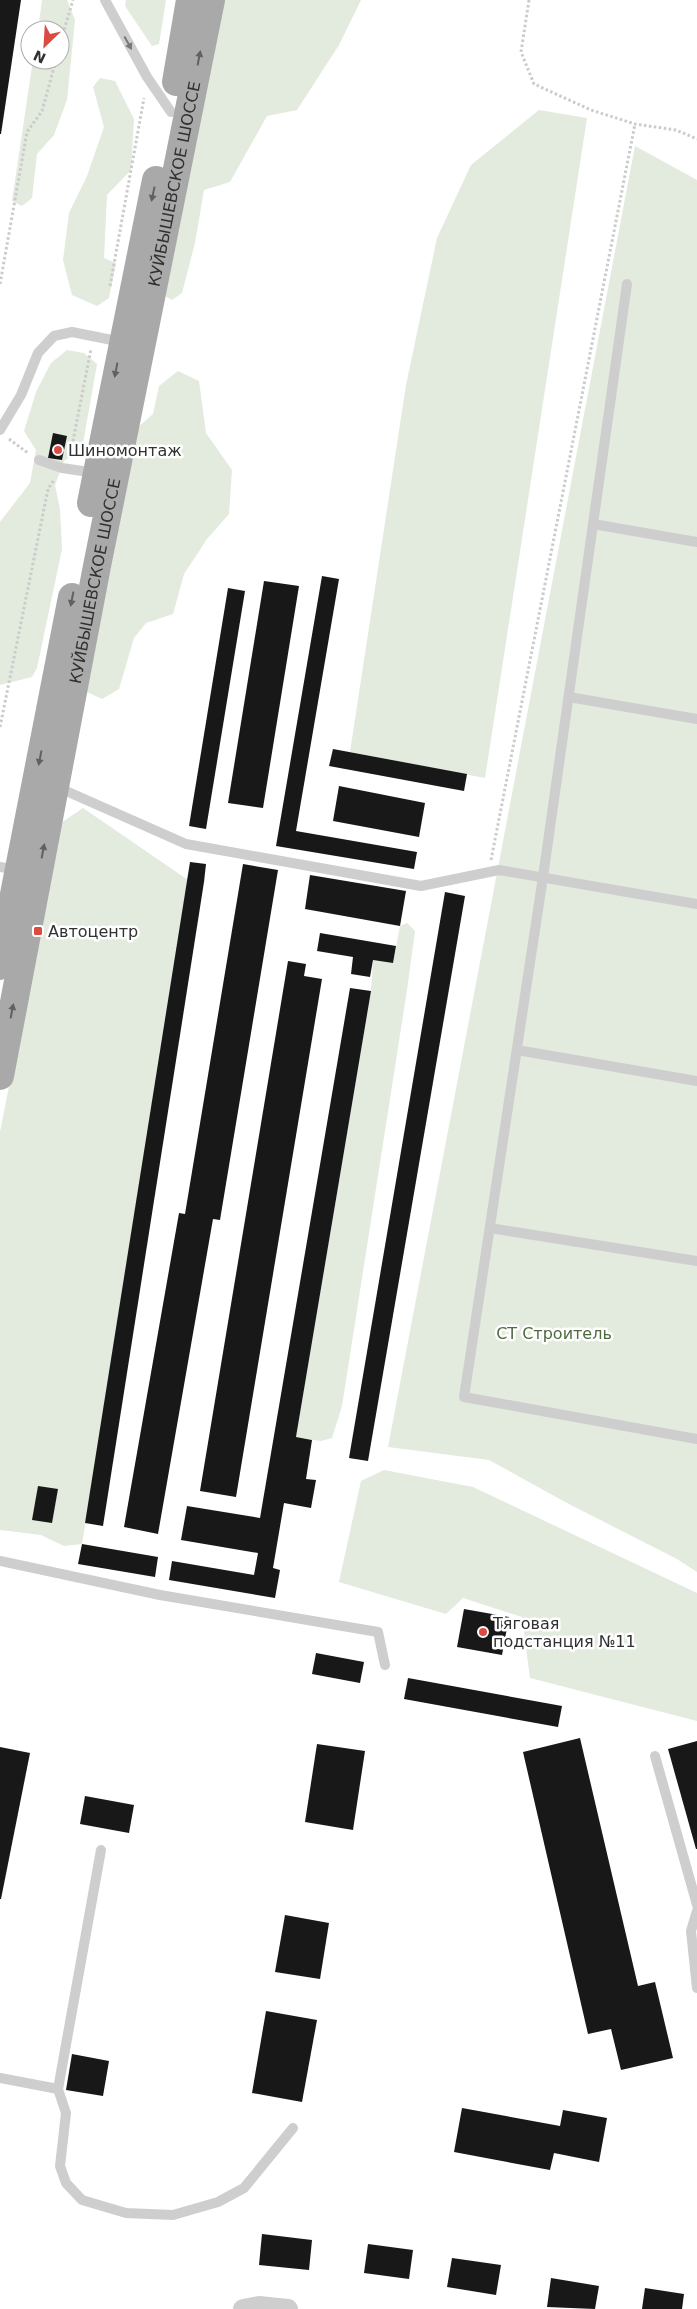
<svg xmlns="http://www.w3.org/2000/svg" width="697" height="2309" font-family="'DejaVu Sans',sans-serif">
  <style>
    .green { fill: #e3eade }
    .building { fill: #181818 }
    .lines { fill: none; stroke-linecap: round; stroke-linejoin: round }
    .path { stroke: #cbcbcb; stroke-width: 3; stroke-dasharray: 2.5 2.5; stroke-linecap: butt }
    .lane { stroke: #cecece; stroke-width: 10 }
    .street { stroke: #cecece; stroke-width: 20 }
    .primary { stroke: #a9a9a9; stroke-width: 28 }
    .oneway { fill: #787878 }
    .oneway2 { fill: #616161 }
    .poi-dot { fill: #da4c42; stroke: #fff; stroke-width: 2 }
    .labels { text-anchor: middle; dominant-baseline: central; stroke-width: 5; stroke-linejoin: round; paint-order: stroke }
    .street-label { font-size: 16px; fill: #313131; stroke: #fff }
    .poi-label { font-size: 16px; fill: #313131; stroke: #fff; text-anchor: start }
    .park-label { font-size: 16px; fill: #4f6b41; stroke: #fff }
  </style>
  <rect width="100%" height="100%" fill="#fff"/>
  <g class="green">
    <path d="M 42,0 L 67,0 L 75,20 L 67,100 L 54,135 L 37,154 L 32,198 L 22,206 L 12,201 L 33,60 L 60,60 L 60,30 L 38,30 Z"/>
    <path d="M 126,0 L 166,0 L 159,44 L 152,46 L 125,6 Z"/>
    <path d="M 220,0 L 361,0 L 339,45 L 297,110 L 267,116 L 230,182 L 204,190 L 195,243 L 182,293 L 172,300 L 163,295 Z"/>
    <path d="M 100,78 L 115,81 L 134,119 L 131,170 L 107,195 L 104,258 L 116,263 L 109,298 L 97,306 L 72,295 L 63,260 L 69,213 L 87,176 L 104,127 L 93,87 Z"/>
    <path d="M 539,110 L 587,118 L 485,778 L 350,752 L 406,385 L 437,238 L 471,165 Z"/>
    <path d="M 635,146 L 697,180 L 697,1572 L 677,1559 L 567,1503 L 489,1460 L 388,1447 Z"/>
    <path d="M 67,350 L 84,353 L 97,364 L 82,449 L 64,461 L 55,485 L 60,509 L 62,549 L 37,668 L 32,677 L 0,685 L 0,522 L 30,483 L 36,450 L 24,431 L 36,392 L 51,363 Z"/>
    <path d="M 178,371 L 199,381 L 206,433 L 232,470 L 229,514 L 207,539 L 184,574 L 173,614 L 146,623 L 134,638 L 119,689 L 102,699 L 87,692 L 137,428 L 153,414 L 159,386 Z"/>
    <path d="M 83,808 L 188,880 L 82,1544 L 64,1546 L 41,1535 L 0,1530 L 0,1132 L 61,823 Z"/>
    <path d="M 407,923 L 415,931 L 407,990 L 342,1406 L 332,1438 L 321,1441 L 296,1437 L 371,991 L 373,960 L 393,963 L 400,926 Z"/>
    <path d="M 384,1470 L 473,1487 L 697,1593 L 697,1721 L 530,1678 L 522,1617 L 463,1598 L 446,1614 L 339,1582 L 361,1481 Z"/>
  </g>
  <g class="building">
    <path d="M 0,0 L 21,0 L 1,134 L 0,134 Z"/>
    <path d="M 53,433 L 67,436 L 62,460 L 48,458 Z"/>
    <path d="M 322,576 L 339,579 L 296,831 L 417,852 L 414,869 L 276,846 Z"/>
    <path d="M 264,581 L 299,586 L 263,808 L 228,803 Z"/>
    <path d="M 228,588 L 245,591 L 206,829 L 189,826 Z"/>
    <path d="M 333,749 L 467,774 L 464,791 L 329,766 Z"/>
    <path d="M 339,786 L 425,803 L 419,837 L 333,821 Z"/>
    <path d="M 190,862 L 206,864 L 204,882 L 103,1526 L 85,1523 Z"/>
    <path d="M 243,864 L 278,870 L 220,1220 L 213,1219 L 158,1534 L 124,1527 L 179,1213 L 185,1214 Z"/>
    <path d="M 310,875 L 406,891 L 400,926 L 305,909 Z"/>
    <path d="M 445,892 L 465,896 L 368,1461 L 349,1458 Z"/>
    <path d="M 320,933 L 396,946 L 393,963 L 373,960 L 370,977 L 351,974 L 353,957 L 317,951 Z"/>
    <path d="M 288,961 L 306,964 L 304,976 L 322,979 L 236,1497 L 200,1491 Z"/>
    <path d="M 350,988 L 371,991 L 296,1437 L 312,1440 L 306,1479 L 316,1480 L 311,1508 L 284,1503 L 273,1568 L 280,1570 L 275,1598 L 169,1580 L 172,1561 L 254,1575 L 258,1553 L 181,1540 L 187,1506 L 260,1518 Z"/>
    <path d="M 38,1486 L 58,1489 L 52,1523 L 32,1520 Z"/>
    <path d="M 82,1544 L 158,1557 L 155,1577 L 78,1564 Z"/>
    <path d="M 464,1609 L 509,1617 L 502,1655 L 457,1647 Z"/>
    <path d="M 316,1653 L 364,1662 L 360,1683 L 312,1674 Z"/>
    <path d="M 408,1678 L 562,1706 L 558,1727 L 404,1699 Z"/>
    <path d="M 580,1738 L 638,1986 L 655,1982 L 673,2058 L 621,2070 L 611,2029 L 588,2034 L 523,1752 Z"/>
    <path d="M 697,1741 L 697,1849 L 696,1849 L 668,1749 Z"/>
    <path d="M 317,1744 L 365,1751 L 353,1830 L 305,1822 Z"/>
    <path d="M 0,1747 L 30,1753 L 1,1899 L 0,1899 Z"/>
    <path d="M 85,1796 L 134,1805 L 129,1833 L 80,1824 Z"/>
    <path d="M 285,1915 L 329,1923 L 320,1979 L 275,1972 Z"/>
    <path d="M 266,2011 L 317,2020 L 302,2102 L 252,2093 Z"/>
    <path d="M 72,2054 L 109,2061 L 103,2096 L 66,2090 Z"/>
    <path d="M 462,2108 L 560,2126 L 563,2110 L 607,2118 L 599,2162 L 554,2153 L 550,2170 L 454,2152 Z"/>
    <path d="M 262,2234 L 312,2240 L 309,2270 L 259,2265 Z"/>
    <path d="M 368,2244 L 413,2250 L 409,2279 L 364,2273 Z"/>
    <path d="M 452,2258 L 501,2265 L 496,2295 L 447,2287 Z"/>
    <path d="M 551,2278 L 599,2286 L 595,2309 L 547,2307 Z"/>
    <path d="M 645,2288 L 684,2294 L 682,2309 L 642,2309 Z"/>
  </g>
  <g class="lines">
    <g class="path">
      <path d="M 529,0 L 521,52 L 534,84 L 591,110 L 635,124 L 676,130 L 697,139"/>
      <path d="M 60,44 L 73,0"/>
      <path d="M 0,284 L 27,132 L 42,111 L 56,60"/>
      <path d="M 110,286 L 144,98"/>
      <path d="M 9,439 L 28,453"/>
      <path d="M 70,456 L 91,349"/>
      <path d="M 0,727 L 48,489 L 54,480"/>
      <path d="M 491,860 L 635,124"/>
    </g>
    <g class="lane">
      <path d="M 105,0 L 147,77 L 171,112"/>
      <path d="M 627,284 L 543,877 L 464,1397 L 697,1439"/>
      <path d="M 0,430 L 21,395 L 38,353 L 54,336 L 72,332 L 122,342"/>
      <path d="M 39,460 L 62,468 L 96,473"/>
      <path d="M 593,524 L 697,542"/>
      <path d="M 569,697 L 697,719"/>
      <path d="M 57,787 L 186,844 L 421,886 L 499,870 L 697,904"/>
      <path d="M 0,867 L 18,870"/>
      <path d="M 517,1050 L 697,1081"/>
      <path d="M 490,1228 L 697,1261"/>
      <path d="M 0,1561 L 160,1595 L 378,1632 L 385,1665"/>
      <path d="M 655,1756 L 697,1905"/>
      <path d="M 697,1911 L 691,1931 L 697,1988"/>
      <path d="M 0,2078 L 58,2089 L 101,1850"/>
      <path d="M 58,2089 L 66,2113 L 60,2166 L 66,2183 L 82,2200 L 126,2213 L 173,2215 L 218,2202 L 244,2188 L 293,2128"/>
    </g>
    <path class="street" d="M 243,2309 L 259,2306 L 288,2309"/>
    <g class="primary">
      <path d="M 176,82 L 190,0"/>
      <path d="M 91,503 L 156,180"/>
      <path d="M 0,966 L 72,597"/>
      <path id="s1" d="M 0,1076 L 97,566 L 211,0"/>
    </g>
  </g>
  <defs><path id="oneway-solid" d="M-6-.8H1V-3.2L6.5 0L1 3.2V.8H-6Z" transform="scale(1.25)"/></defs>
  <use class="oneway" href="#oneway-solid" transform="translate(128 43) rotate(61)"/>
  <g class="oneway2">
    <use href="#oneway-solid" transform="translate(199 58) rotate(-79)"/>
    <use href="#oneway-solid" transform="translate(153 194) rotate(102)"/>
    <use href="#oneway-solid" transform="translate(116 370) rotate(101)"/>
    <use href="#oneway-solid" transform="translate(72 599) rotate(101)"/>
    <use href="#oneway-solid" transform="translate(40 758) rotate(101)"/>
    <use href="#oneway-solid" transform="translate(43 851) rotate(-79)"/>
    <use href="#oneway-solid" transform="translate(12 1011) rotate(-79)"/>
  </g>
  <g class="poi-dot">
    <circle cx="58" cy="450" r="5"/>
    <rect x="33" y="926" width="10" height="10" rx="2.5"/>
    <circle cx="483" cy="1632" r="5"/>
  </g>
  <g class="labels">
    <g class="street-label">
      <text stroke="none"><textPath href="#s1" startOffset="909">КУЙБЫШЕВСКОЕ ШОССЕ</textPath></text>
      <text stroke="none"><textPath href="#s1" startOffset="504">КУЙБЫШЕВСКОЕ ШОССЕ</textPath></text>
    </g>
    <g class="poi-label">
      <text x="68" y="450">Шиномонтаж</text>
      <text x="48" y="931">Автоцентр</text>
      <text x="493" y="1623">Тяговая<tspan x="493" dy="18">подстанция №11</tspan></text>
    </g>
    <g class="park-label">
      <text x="554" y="1333">СТ Строитель</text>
    </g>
  </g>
  <g transform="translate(45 45) rotate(205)"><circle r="24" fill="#ffffff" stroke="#adadad"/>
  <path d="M0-4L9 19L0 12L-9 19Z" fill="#da4c42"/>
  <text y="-8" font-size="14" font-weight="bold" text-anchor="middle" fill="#313131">N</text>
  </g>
</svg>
